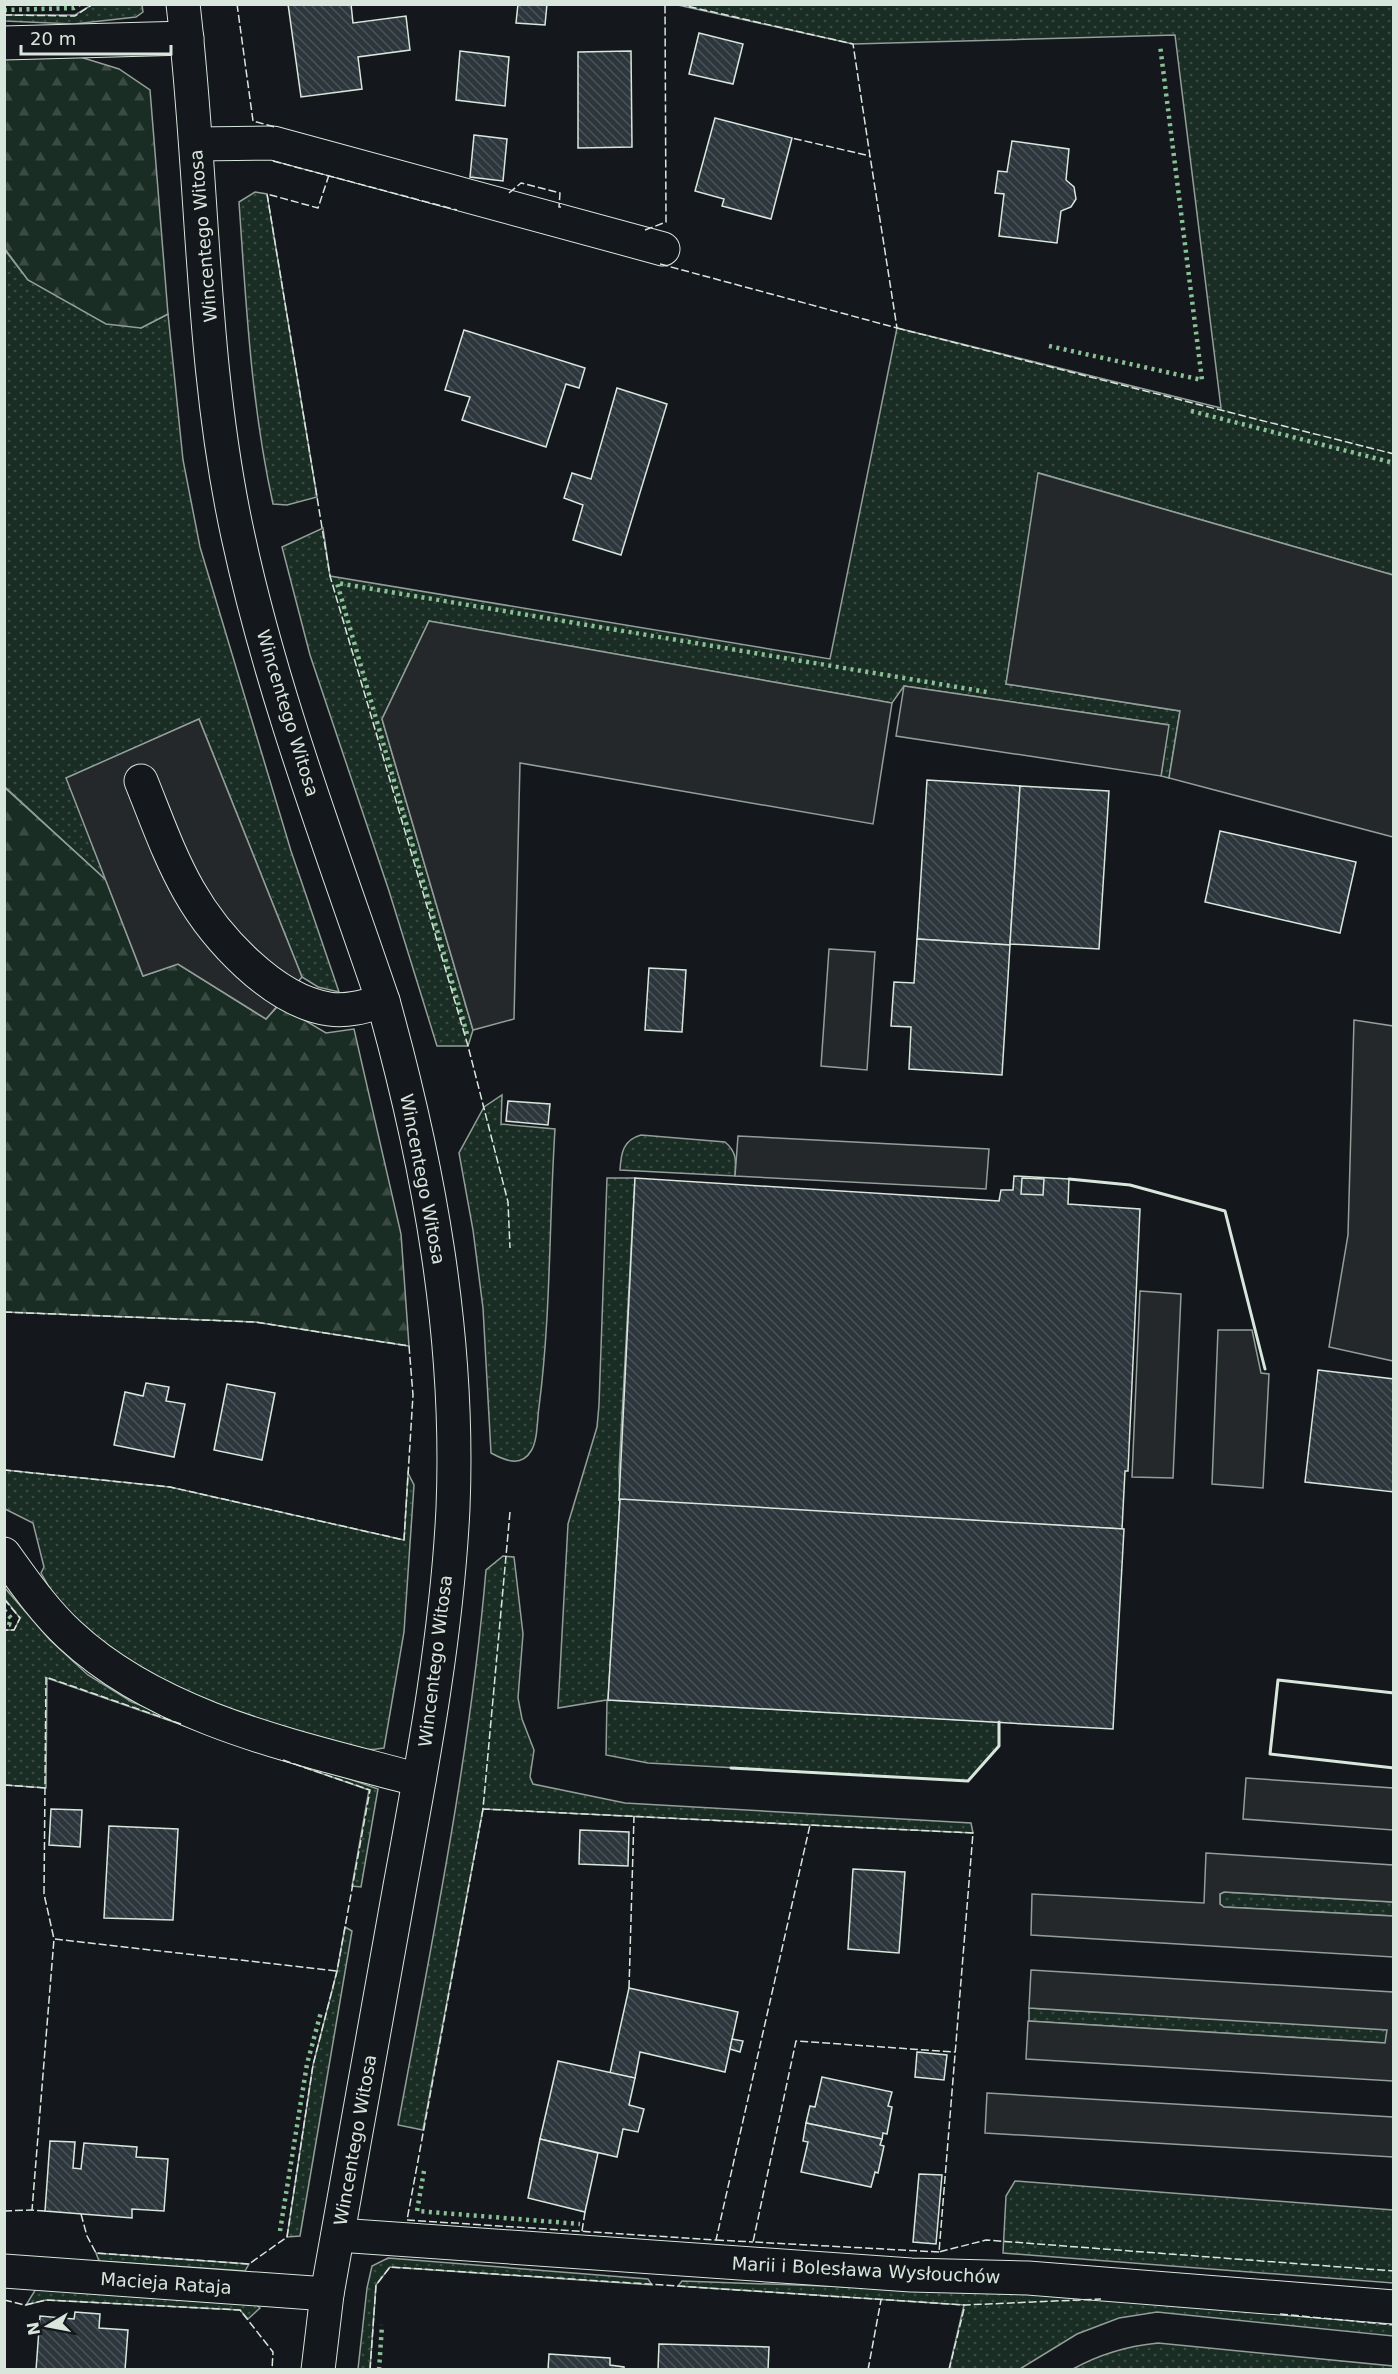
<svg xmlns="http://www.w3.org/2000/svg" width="1398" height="2374" font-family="'DejaVu Sans',sans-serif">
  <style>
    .grass { fill: url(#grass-dots); stroke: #939e99; stroke-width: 1.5 }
    .forest { fill: url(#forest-firs); stroke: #939e99; stroke-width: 1.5 }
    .parking { fill: #24282b; stroke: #939e99; stroke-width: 1.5 }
    .building { fill: url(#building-back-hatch); stroke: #d8e6dc; stroke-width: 1.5 }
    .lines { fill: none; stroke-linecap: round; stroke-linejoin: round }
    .minor-casing { stroke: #d8e6dc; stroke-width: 35 }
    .minor { stroke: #14181c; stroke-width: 33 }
    .hedge { stroke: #8ac095; stroke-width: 4.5; stroke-dasharray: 3 4.5; stroke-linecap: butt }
    .fence { stroke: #d8e6dc; stroke-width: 1.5; stroke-dasharray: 8 3; stroke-linecap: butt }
    .wall { stroke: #d8e6dc; stroke-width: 3 }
    .labels { text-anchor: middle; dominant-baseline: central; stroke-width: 4.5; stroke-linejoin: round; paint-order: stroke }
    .street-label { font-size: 18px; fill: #d8e6dc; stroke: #14181c }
  </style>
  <defs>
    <pattern id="grass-dots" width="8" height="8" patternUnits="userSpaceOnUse" patternTransform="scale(1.5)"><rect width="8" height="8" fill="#1a2d24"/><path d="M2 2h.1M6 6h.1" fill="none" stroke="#3b4b43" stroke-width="1.8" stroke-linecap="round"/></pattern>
    <pattern id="forest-firs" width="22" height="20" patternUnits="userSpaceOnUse" patternTransform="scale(1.5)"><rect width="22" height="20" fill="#1a2d24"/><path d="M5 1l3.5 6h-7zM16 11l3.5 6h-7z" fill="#3b4b43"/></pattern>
    <pattern id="building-back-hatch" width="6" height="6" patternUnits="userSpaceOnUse" patternTransform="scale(1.5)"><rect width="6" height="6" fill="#2c363c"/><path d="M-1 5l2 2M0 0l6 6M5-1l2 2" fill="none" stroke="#4a5358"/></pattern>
  </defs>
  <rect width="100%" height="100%" fill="#14181c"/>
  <g class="grass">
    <path d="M 93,4 L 142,5 L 143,12 L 136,17 L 74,24 L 5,21 L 5,15 L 75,15 Z"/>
    <path d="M 678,5 L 1393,5 L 1393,575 L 1039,473 L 1006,684 L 1180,711 L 1169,778 L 1161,776 L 1168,725 L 904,686 L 892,703 L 429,621 L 382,719 L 473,1030 L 468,1046 L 437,1046 L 389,891 L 310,655 L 282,547 L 323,528 L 330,576 L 830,659 L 897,328 L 1221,408 L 1175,35 L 853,44 Z"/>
    <path d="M 255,192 L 267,194 L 317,497 L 287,505 L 273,504 C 251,404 246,303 239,202 Z"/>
    <path d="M 4,249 L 28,280 L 141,328 L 168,314 L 183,460 L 200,547 L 291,851 L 339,992 L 318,987 L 302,977 L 199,719 L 67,778 L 106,880 L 5,787 Z"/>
    <path d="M 502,1095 L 501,1124 L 555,1129 C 549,1221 551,1315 539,1407 C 537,1420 538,1440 531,1451 C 521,1468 504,1460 491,1453 L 483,1308 L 473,1230 L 459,1153 L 484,1107 Z"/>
    <path d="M 641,1135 L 725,1142 C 737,1152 736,1161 735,1176 L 620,1170 C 621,1153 623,1140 641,1135 Z"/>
    <path d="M 607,1178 L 635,1178 L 619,1471 L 620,1499 L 608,1700 L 999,1722 L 999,1746 L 968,1781 L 648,1763 L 606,1755 L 607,1700 L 558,1708 L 568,1524 L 597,1427 L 599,1405 Z"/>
    <path d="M 5,1470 L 170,1487 L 404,1540 L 408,1473 L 414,1485 L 404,1632 L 384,1748 C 347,1755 312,1739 278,1727 C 190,1696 87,1661 41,1573 L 44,1567 L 33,1523 L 5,1509 Z"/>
    <path d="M 503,1556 L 514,1557 L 523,1634 L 518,1698 L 522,1719 L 534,1750 L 530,1777 L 533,1784 L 625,1803 L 971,1823 L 973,1833 L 483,1809 L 423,2130 L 398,2125 C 432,1941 470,1757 486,1570 Z"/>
    <path d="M 4,1587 L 50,1640 L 88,1675 L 132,1702 L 378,1789 L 361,1887 L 352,1886 L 369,1790 L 47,1678 L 46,1788 L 5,1785 L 5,1630 L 14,1630 L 20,1618 L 5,1599 Z"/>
    <path d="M 1224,1892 L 1393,1902 L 1393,1916 L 1223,1907 L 1220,1904 L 1220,1894 Z"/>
    <path d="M 345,1927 L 352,1931 L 300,2236 L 287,2237 L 313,2065 L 337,1971 Z"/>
    <path d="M 1029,2008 L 1387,2029 L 1386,2043 L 1029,2021 Z"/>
    <path d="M 1015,2181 L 1393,2210 L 1393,2283 L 1003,2253 L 1006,2196 Z"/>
    <path d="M 96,2253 L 249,2264 L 245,2271 L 99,2261 Z"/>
    <path d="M 388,2258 L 648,2279 L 652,2285 L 390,2267 L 376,2285 L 370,2369 L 358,2369 L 367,2288 L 372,2266 Z"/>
    <path d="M 682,2281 L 967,2291 L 1119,2292 L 1393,2316 L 1393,2336 L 1157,2312 L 1119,2318 L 1077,2334 L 1020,2369 L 949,2369 L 964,2305 L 678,2286 Z"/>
    <path d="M 39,2284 L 252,2301 L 260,2308 L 248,2319 L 240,2310 L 46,2300 L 26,2305 Z"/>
    <path d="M 1158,2343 L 1393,2366 L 1393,2369 L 1073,2369 C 1100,2354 1127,2346 1158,2343 Z"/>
  </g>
  <g class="forest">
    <path d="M 77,56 L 119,69 L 150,90 L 168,314 L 141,328 L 106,324 L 28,280 L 5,249 L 5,58 Z"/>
    <path d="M 4,787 L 106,880 L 143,976 L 178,964 L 266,1019 L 279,1005 L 326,1033 L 354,1029 L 401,1234 L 409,1346 L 255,1322 L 5,1312 Z"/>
  </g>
  <g class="parking">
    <path d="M 1038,473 L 1393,575 L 1393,837 L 1169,778 L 1180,711 L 1006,684 Z"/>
    <path d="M 429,621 L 892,703 L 873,824 L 520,763 L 514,1019 L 473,1030 L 382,719 Z"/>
    <path d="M 904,686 L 1169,725 L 1161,776 L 896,736 Z"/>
    <path d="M 199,719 L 302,977 L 266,1019 L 178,964 L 143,976 L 66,778 Z"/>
    <path d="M 829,949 L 875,952 L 867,1070 L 821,1066 Z"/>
    <path d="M 1354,1020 L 1393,1026 L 1393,1361 L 1329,1347 L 1348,1235 Z"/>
    <path d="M 738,1136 L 989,1149 L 986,1189 L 735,1176 Z"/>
    <path d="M 1140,1291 L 1181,1294 L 1173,1478 L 1132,1477 Z"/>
    <path d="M 1218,1330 L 1252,1330 L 1261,1373 L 1269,1374 L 1263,1488 L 1212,1484 Z"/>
    <path d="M 1246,1778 L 1393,1788 L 1393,1830 L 1243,1819 Z"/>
    <path d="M 1206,1853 L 1393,1865 L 1393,1902 L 1224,1892 L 1220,1894 L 1220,1904 L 1224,1907 L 1393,1916 L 1393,1957 L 1031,1935 L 1032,1894 L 1204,1903 Z"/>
    <path d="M 1031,1970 L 1393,1992 L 1393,2081 L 1026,2059 L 1028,2021 L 1385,2043 L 1387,2030 L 1029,2008 Z"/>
    <path d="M 987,2093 L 1393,2117 L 1393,2157 L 985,2133 Z"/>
  </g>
  <g class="building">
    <path d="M 288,4 L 351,4 L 353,23 L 406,16 L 410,50 L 358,57 L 362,89 L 301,97 Z"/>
    <path d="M 518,4 L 547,4 L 545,25 L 516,23 Z"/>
    <path d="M 699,33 L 743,44 L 733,84 L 689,74 Z"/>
    <path d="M 460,51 L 509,57 L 505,106 L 456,100 Z"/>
    <path d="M 631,51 L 632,147 L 578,148 L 578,52 Z"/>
    <path d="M 715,118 L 792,138 L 771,219 L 722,206 L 724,199 L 695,191 Z"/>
    <path d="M 474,135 L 507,139 L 503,181 L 470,177 Z"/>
    <path d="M 1012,141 L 1069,149 L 1066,180 L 1074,187 L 1076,199 L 1071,207 L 1061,211 L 1057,243 L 999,236 L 1004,194 L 995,193 L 998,171 L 1007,172 Z"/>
    <path d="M 464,330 L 585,368 L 579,388 L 566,384 L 546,447 L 462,420 L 470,397 L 445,390 Z"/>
    <path d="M 617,388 L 667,404 L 621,555 L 573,540 L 583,505 L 564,498 L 572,473 L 591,479 Z"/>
    <path d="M 927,780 L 1020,786 L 1010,945 L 917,939 Z"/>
    <path d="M 1020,786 L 1109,791 L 1099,949 L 1010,944 Z"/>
    <path d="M 1220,831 L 1356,862 L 1340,933 L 1205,902 Z"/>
    <path d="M 917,939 L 1010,945 L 1002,1075 L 909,1069 L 911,1027 L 891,1026 L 894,982 L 914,983 Z"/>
    <path d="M 649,968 L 686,970 L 682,1032 L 645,1030 Z"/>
    <path d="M 508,1101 L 550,1104 L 548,1125 L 506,1121 Z"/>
    <path d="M 1014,1176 L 1069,1179 L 1068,1204 L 1140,1209 L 1128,1471 L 1125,1471 L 1122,1529 L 619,1500 L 635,1178 L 999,1201 L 1001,1190 L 1013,1190 Z"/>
    <path d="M 1022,1178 L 1044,1179 L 1043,1195 L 1021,1194 Z"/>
    <path d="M 1318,1370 L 1394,1379 L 1394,1492 L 1305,1482 Z"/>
    <path d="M 146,1383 L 169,1387 L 166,1401 L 185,1404 L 174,1457 L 114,1445 L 125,1392 L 143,1396 Z"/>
    <path d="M 227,1384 L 275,1393 L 262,1460 L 214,1450 Z"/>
    <path d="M 620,1499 L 1124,1529 L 1113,1729 L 608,1700 Z"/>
    <path d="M 51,1809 L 82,1810 L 80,1847 L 49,1845 Z"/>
    <path d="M 109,1826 L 178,1829 L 173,1920 L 104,1918 Z"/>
    <path d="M 580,1830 L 629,1832 L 628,1866 L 579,1864 Z"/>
    <path d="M 853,1869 L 905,1872 L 899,1953 L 848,1949 Z"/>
    <path d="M 629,1988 L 738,2012 L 725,2072 L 640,2052 L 635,2078 L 610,2073 Z"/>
    <path d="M 732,2039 L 743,2041 L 740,2052 L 730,2049 Z"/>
    <path d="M 917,2052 L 947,2055 L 944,2080 L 915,2077 Z"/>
    <path d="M 558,2061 L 635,2078 L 629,2105 L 644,2109 L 638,2132 L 623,2129 L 617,2157 L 540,2139 Z"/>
    <path d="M 822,2077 L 892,2092 L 888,2106 L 892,2107 L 887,2134 L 883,2133 L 882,2139 L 806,2123 L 810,2106 L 815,2107 Z"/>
    <path d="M 806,2123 L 882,2139 L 880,2145 L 884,2146 L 878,2173 L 875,2172 L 871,2187 L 801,2172 L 808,2142 L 803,2141 Z"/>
    <path d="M 540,2139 L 598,2153 L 585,2212 L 528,2198 Z"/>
    <path d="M 50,2141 L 75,2142 L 73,2168 L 81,2169 L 84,2143 L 137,2147 L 136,2157 L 168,2159 L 164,2211 L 132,2209 L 132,2218 L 45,2211 Z"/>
    <path d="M 919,2174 L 942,2175 L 936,2244 L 913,2242 Z"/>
    <path d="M 75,2312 L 100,2314 L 99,2328 L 128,2330 L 125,2370 L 36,2370 L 40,2316 L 74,2319 Z"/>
    <path d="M 659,2344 L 769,2347 L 768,2370 L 658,2370 Z"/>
    <path d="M 549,2354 L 610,2358 L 610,2365 L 624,2367 L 624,2370 L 548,2370 Z"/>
  </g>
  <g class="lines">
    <g class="minor-casing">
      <g id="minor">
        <path d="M 183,4 C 204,181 200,362 238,536 C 272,694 331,848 383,1001 C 429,1166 460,1336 453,1508 C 447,1634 423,1761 400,1886 C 376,2022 352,2158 327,2294 L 318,2370"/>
        <path d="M 4,43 L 187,38"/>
        <path d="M 196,144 L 273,143 L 663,249"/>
        <path d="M 141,781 C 156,818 169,856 189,891 C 215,937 273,1001 329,1009 C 348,1012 366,1006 383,1001"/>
        <path d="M 4,1554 C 24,1582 45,1612 70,1635 C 162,1721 302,1748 419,1780"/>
        <path d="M 338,2235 L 911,2275 L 1028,2278 L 1394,2307"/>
        <path d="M 4,2271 L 327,2294"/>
      </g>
    </g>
    <use href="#minor" class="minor"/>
    <g class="hedge">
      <path d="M 4,10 L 74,8 L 80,4"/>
      <path d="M 1049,346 L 1202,380 L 1160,45"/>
      <path d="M 1191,411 L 1394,463"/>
      <path d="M 467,1034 L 337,583 L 987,692"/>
      <path d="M 4,1610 L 11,1618 L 9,1625 L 4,1625"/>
      <path d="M 424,2171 L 417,2211 L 580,2224"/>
      <path d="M 280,2231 L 307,2064 L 321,2012"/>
      <path d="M 379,2370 L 382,2325"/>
    </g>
    <g class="fence">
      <path d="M 237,4 L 253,121 L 275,127"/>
      <path d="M 678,4 L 853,44 L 870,156 L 792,138"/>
      <path d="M 4,15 L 75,16 L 93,4"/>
      <path d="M 273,161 L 457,210"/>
      <path d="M 329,175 L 318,208 L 267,194 L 330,576 L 468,1046 L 508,1202 L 510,1248"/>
      <path d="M 509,193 L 521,183 L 560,193 L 559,207 L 561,207"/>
      <path d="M 645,230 L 666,222 L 665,4"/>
      <path d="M 660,264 L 897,328 L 870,156"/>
      <path d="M 897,328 L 1394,454"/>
      <path d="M 4,1312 L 255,1322 L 409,1346 L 413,1395 L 404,1540 L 170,1487 L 4,1470"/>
      <path d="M 510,1512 L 483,1809 L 973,1833 L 939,2252 L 986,2240 L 1394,2271"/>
      <path d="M 4,1599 L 20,1618 L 14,1630 L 4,1630"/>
      <path d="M 181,1724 L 46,1677 L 44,1894 L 54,1939 L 337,1971"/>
      <path d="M 4,1785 L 46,1788"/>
      <path d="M 483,1809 L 407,2220 L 716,2240 L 810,1825"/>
      <path d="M 629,1988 L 634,1816"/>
      <path d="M 4,2211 L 32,2210"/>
      <path d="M 45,2211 L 32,2210 L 54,1939"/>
      <path d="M 81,2214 L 87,2236 L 96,2253 L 249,2264 L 287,2237 L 313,2065 L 337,1971 L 370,1790 L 280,1759"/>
      <path d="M 582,2231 L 585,2212"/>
      <path d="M 716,2240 L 753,2242"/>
      <path d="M 939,2252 L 753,2242 L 796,2041 L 955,2052"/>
      <path d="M 4,2300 L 25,2305 L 46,2300 L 240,2310 L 273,2352 L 272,2370"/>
      <path d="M 1280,2314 L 1394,2325"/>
      <path d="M 370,2370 L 376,2285 L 390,2267 L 965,2305 L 1101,2299"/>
      <path d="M 868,2370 L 881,2300"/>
      <path d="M 949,2370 L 965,2305"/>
    </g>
    <g class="wall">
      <path d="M 1069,1179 L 1130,1185 L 1225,1211 L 1265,1369"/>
      <path d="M 1394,1693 L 1278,1680 L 1270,1754 L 1394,1768"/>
      <path d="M 731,1768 L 968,1781 L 999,1746 L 999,1722"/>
    </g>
  </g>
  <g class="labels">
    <g class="street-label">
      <text transform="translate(203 236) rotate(-95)">Wincentego Witosa</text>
      <text transform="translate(288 713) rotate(73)">Wincentego Witosa</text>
      <text transform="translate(423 1179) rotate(79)">Wincentego Witosa</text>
      <text transform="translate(435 1661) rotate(-83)">Wincentego Witosa</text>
      <text transform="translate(355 2140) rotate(-80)">Wincentego Witosa</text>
      <text transform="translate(866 2270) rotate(3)">Marii i Bolesława Wysłouchów</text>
      <text transform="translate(166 2283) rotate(4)">Macieja Rataja</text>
    </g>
  </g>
  <rect width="1398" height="2374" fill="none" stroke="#d8e6dc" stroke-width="12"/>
  <g transform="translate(48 2326) rotate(260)" stroke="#14181c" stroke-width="4.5" paint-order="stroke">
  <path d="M0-4.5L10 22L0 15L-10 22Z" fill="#d8e6dc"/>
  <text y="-9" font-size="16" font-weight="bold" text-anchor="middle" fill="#d8e6dc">N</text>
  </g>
  <path d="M21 45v9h150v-9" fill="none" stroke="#d8e6dc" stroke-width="3"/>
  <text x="30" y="45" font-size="18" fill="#d8e6dc" stroke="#14181c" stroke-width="4.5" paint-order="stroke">20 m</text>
</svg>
